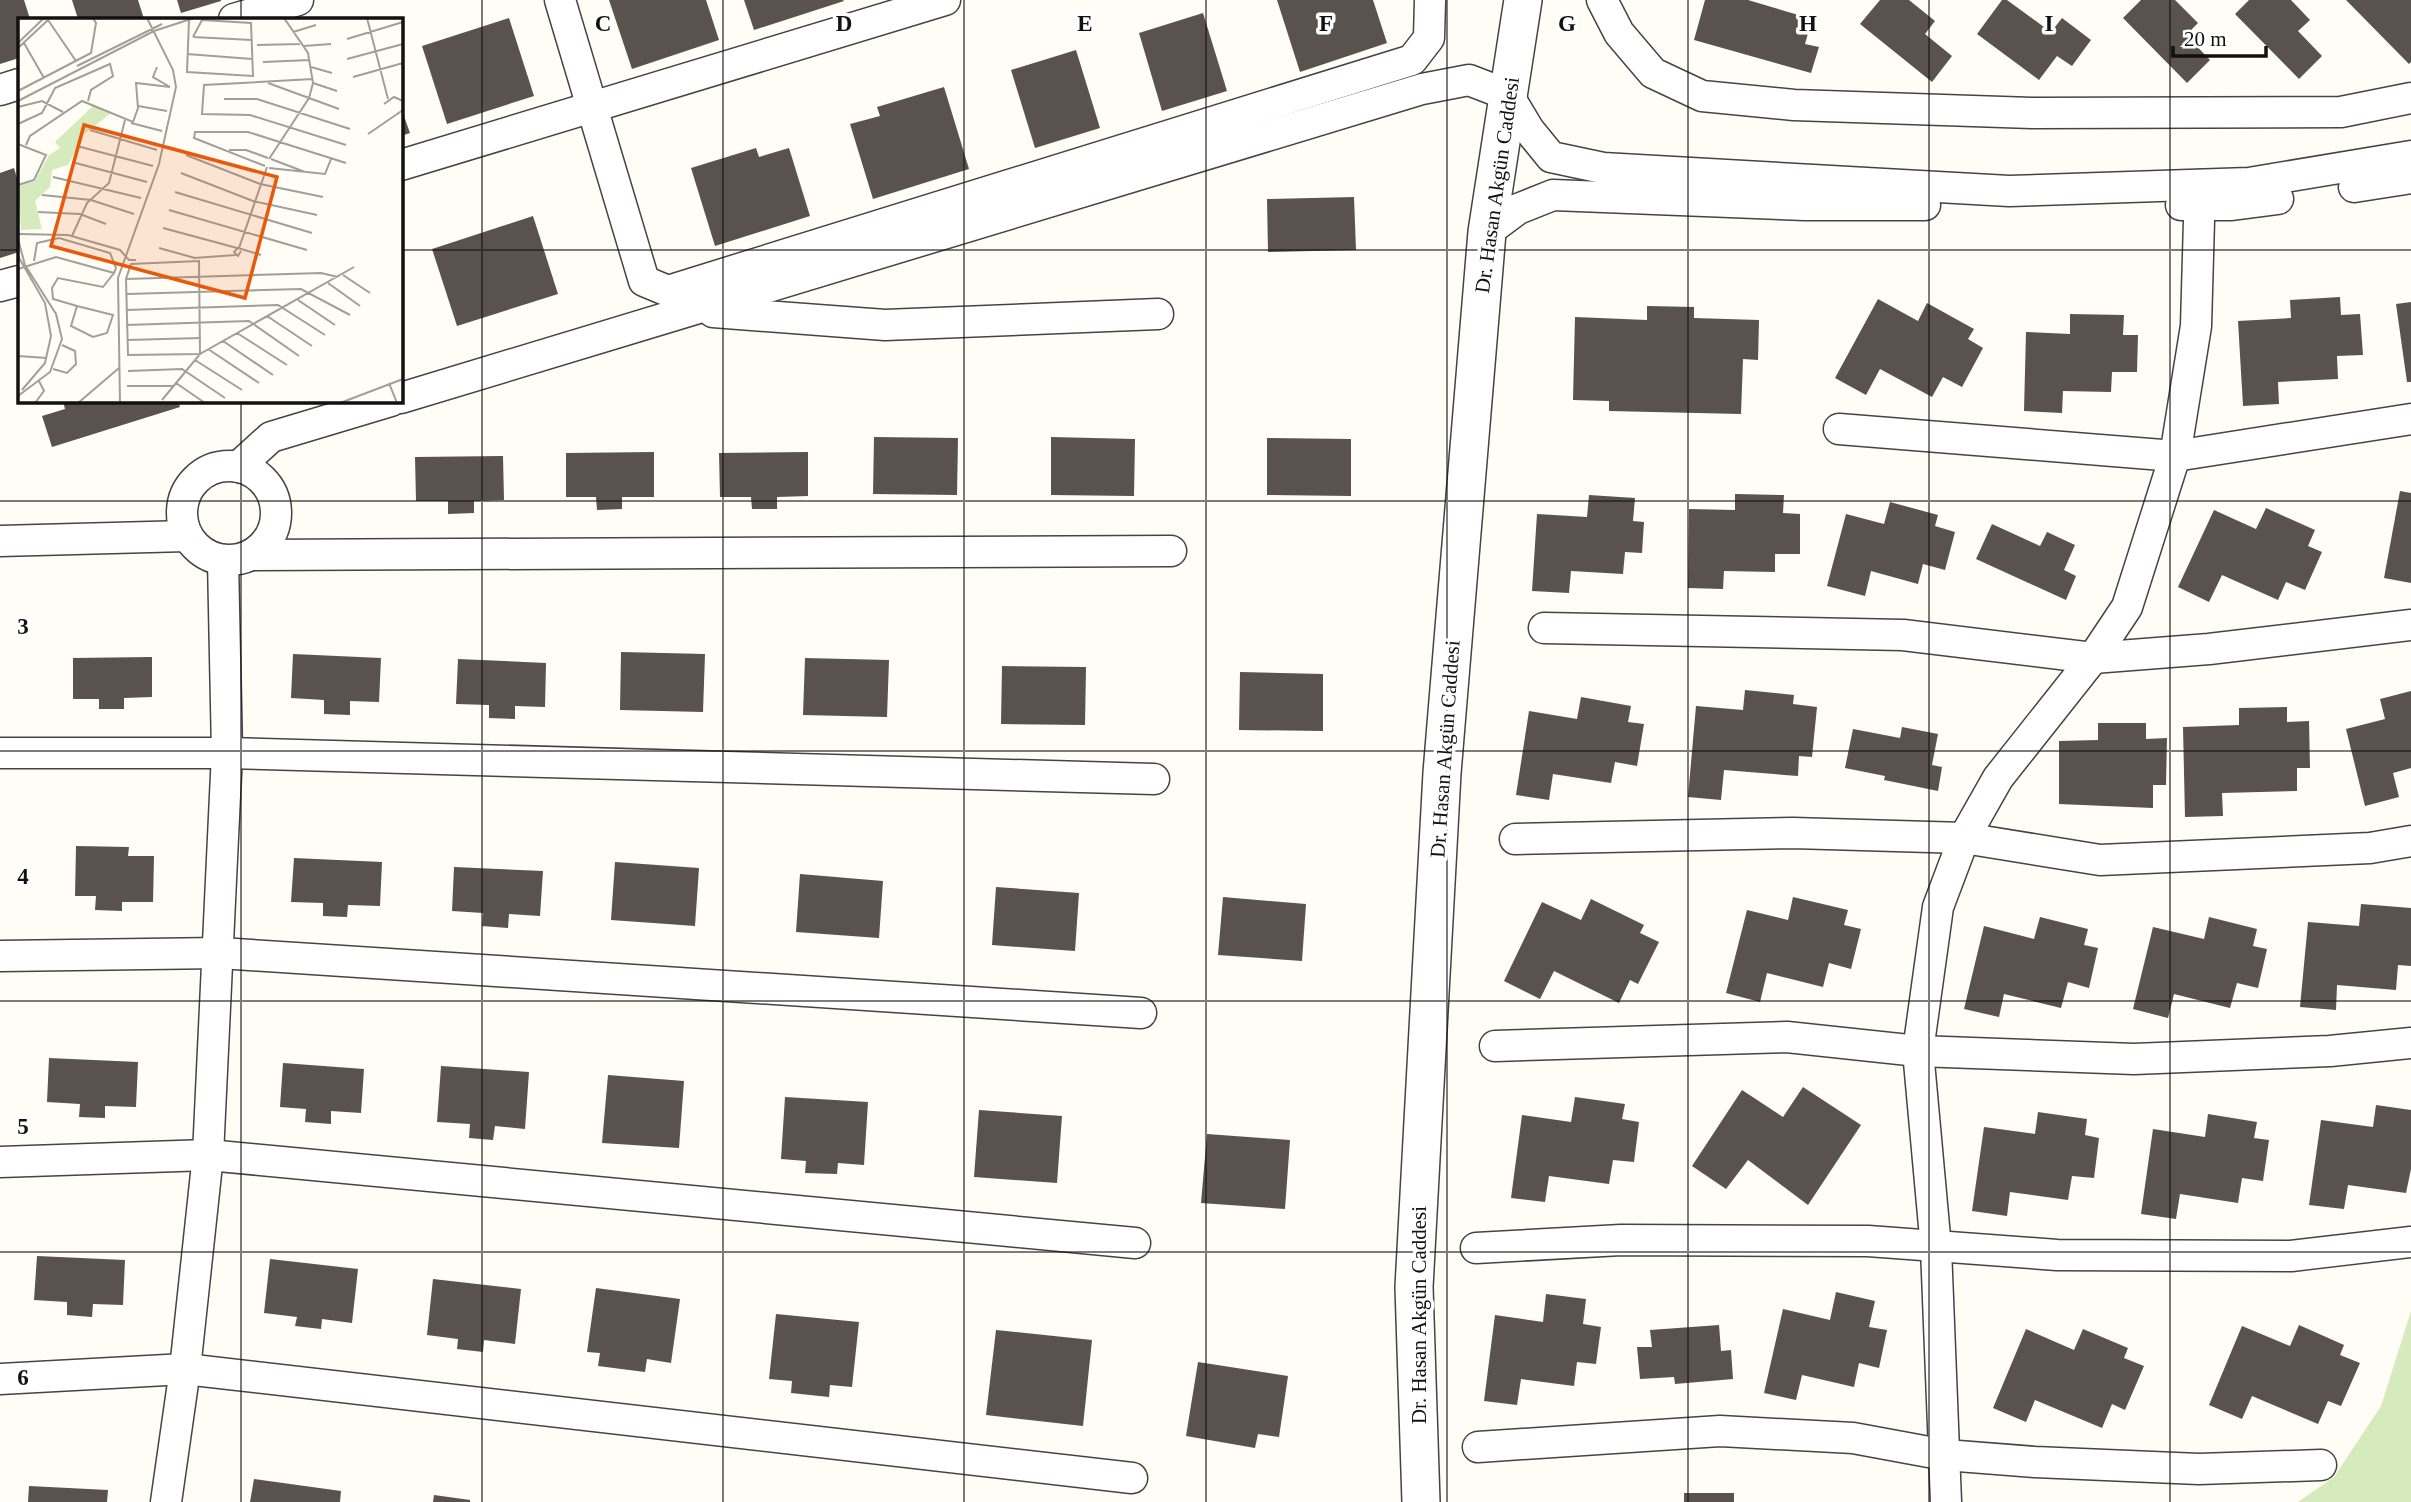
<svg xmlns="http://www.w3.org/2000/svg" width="2411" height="1502" font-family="Georgia,serif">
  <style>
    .green { fill: #d5ebbd }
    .building { fill: #5a524d }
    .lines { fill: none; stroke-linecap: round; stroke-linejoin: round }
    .minor-casing { stroke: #444; stroke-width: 33 }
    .tertiary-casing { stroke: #444; stroke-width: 40 }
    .minor { stroke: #fff; stroke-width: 30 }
    .tertiary { stroke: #fff; stroke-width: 37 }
    .grid { fill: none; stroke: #111; stroke-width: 2; stroke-opacity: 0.55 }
    .labels { text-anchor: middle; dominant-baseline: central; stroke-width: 7; stroke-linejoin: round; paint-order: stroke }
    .street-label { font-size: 21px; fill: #111; stroke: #fff }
    .inset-road { fill: none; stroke: #a09f9a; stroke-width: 2 }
    .view { fill: #e8590c; fill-opacity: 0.15; stroke: #e8590c; stroke-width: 3.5 }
    .inset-edge { fill: none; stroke: #111; stroke-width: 3.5 }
    .grid-label { font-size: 23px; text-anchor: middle; font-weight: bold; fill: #111; stroke: #fff; stroke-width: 7; stroke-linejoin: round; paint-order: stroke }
  </style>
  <rect width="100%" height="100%" fill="#fffdf5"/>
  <path class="green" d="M 2411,1311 L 2411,1502 L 2298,1502 L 2334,1477 L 2381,1406 Z"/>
  <g class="building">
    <path d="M 0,0 L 24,0 L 30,19 L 19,19 L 19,58 L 0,64 Z"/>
    <path d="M 72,0 L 138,0 L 144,19 L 78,19 Z"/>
    <path d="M 177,0 L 221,0 L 221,1 L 181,13 Z"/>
    <path d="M 609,0 L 706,0 L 719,40 L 632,69 Z"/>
    <path d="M 744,0 L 843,0 L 844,1 L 754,30 Z"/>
    <path d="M 1277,0 L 1373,0 L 1387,43 L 1300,72 Z"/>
    <path d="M 1705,0 L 1748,0 L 1812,19 L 1805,44 L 1819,47 L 1811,73 L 1694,40 Z"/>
    <path d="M 1880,0 L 1909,0 L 1935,21 L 1925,34 L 1952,56 L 1932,82 L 1860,24 Z"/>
    <path d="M 2002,0 L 2007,0 L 2051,32 L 2062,18 L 2091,40 L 2072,66 L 2057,56 L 2039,80 L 1977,34 Z"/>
    <path d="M 2141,0 L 2175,0 L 2198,23 L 2186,35 L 2210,60 L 2187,83 L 2123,18 Z"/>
    <path d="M 2249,0 L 2291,0 L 2310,20 L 2298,31 L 2322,56 L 2299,79 L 2235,14 Z"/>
    <path d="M 2346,0 L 2411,0 L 2411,62 L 2409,64 Z"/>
    <path d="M 1203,13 L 1227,91 L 1162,111 L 1139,33 Z"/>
    <path d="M 509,18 L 534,96 L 447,124 L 422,46 Z"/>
    <path d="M 1076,50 L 1100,128 L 1035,148 L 1011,70 Z"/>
    <path d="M 944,87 L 969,169 L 873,199 L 850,124 L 880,116 L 877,107 Z"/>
    <path d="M 401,108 L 410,133 L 401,136 Z"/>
    <path d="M 756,148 L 759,157 L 789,148 L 810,216 L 715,246 L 691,168 Z"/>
    <path d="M 14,168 L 19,185 L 19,252 L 0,258 L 0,173 Z"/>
    <path d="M 1354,197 L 1356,250 L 1268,252 L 1267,199 Z"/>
    <path d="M 533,216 L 558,294 L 457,326 L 432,249 Z"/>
    <path d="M 2340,297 L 2341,315 L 2360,314 L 2363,355 L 2337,356 L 2338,379 L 2278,382 L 2279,404 L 2243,406 L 2238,321 L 2291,318 L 2290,300 Z"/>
    <path d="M 1878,299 L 1918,321 L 1927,303 L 1974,329 L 1968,339 L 1983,348 L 1962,387 L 1943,377 L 1932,397 L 1880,369 L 1866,395 L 1835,378 Z"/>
    <path d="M 2411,302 L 2411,382 L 2407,382 L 2396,304 Z"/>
    <path d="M 1647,306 L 1694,307 L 1694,318 L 1759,320 L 1758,360 L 1743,359 L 1741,414 L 1609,411 L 1609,401 L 1573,400 L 1575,317 L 1647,320 Z"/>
    <path d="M 2070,314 L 2124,315 L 2123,335 L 2138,335 L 2137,372 L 2112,372 L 2111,392 L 2063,391 L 2062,413 L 2024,411 L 2026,332 L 2070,334 Z"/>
    <path d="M 63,401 L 178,401 L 180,407 L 52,447 L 42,416 L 65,409 Z"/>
    <path d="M 874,437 L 958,438 L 957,495 L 873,494 Z"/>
    <path d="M 1051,437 L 1135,439 L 1134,496 L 1051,495 Z"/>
    <path d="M 1267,438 L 1351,439 L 1351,496 L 1267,495 Z"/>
    <path d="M 654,452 L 654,497 L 622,497 L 622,509 L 597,510 L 596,497 L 566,497 L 566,453 Z"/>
    <path d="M 808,452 L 808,496 L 777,497 L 777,509 L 752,509 L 751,497 L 720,497 L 719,453 Z"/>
    <path d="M 503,456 L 504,500 L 474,501 L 474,513 L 448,514 L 448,501 L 416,501 L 415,457 Z"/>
    <path d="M 2400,491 L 2411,493 L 2411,583 L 2384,578 Z"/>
    <path d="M 1735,494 L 1784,495 L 1783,513 L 1800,514 L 1800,554 L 1775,554 L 1775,572 L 1724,571 L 1723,589 L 1688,588 L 1689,509 L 1735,510 Z"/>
    <path d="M 1589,495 L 1635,498 L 1633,521 L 1644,522 L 1642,553 L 1625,552 L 1623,574 L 1571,571 L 1569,593 L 1532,591 L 1537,514 L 1587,517 Z"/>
    <path d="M 1890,502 L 1938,515 L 1935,526 L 1955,532 L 1945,570 L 1923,564 L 1918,584 L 1871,571 L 1865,596 L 1827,586 L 1846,514 L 1884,524 Z"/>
    <path d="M 2266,508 L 2315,530 L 2308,546 L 2322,552 L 2305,590 L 2286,582 L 2278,600 L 2222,575 L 2209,602 L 2178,587 L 2214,510 L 2256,529 Z"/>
    <path d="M 1992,524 L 2040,546 L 2047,532 L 2075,545 L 2064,570 L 2076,576 L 2066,600 L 1976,559 Z"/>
    <path d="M 621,652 L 705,654 L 703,712 L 620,710 Z"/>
    <path d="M 293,654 L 381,658 L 379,702 L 350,701 L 350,715 L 324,714 L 324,700 L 291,698 Z"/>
    <path d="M 152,657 L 152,697 L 124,698 L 124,709 L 99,709 L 99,699 L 73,699 L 73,658 Z"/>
    <path d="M 805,658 L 889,660 L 887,717 L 803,715 Z"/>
    <path d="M 458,659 L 546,663 L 545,707 L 515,706 L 515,719 L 489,718 L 489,705 L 456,704 Z"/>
    <path d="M 1002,666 L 1086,667 L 1085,725 L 1001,724 Z"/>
    <path d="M 1240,672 L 1323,674 L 1323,731 L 1239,730 Z"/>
    <path d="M 1745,690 L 1794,695 L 1793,704 L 1817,707 L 1812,757 L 1799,756 L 1798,776 L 1724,770 L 1721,800 L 1688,797 L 1696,706 L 1743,710 Z"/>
    <path d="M 2411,691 L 2411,768 L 2393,773 L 2399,797 L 2365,806 L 2346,729 L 2385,719 L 2380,699 Z"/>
    <path d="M 1581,697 L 1631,706 L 1628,722 L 1644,724 L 1637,766 L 1615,762 L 1611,783 L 1553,774 L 1549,800 L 1516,795 L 1529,711 L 1577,719 Z"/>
    <path d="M 2287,707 L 2287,722 L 2309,721 L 2310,768 L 2297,768 L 2297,791 L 2222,793 L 2223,816 L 2185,817 L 2183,727 L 2239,725 L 2239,708 Z"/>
    <path d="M 2098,723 L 2146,723 L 2146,739 L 2167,738 L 2166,785 L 2153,785 L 2153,808 L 2059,804 L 2059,741 L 2098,740 Z"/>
    <path d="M 1902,727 L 1938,734 L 1932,765 L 1942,767 L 1938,791 L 1884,780 L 1885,776 L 1845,768 L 1853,729 L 1900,738 Z"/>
    <path d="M 76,846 L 129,847 L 128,856 L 154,856 L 153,902 L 122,902 L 122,911 L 95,910 L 96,896 L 75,896 Z"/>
    <path d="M 294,858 L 382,862 L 380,906 L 348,905 L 347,917 L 323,916 L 323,903 L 291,902 Z"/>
    <path d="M 615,862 L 699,868 L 695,926 L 611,920 Z"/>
    <path d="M 454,867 L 543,871 L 540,916 L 509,914 L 508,928 L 482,926 L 483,913 L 452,911 Z"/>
    <path d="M 800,874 L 883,881 L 879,938 L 796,932 Z"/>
    <path d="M 996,887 L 1079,893 L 1075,951 L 992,945 Z"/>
    <path d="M 1223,897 L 1306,904 L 1302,961 L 1218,955 Z"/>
    <path d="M 1793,897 L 1848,910 L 1844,925 L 1861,929 L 1851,969 L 1829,963 L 1823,987 L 1767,973 L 1760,1002 L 1726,993 L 1747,910 L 1788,920 Z"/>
    <path d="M 1591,899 L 1644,925 L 1640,933 L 1659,942 L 1638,984 L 1630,980 L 1619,1003 L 1554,971 L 1540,999 L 1504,981 L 1542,902 L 1581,920 Z"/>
    <path d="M 2361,904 L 2411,908 L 2411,966 L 2398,965 L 2396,990 L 2337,985 L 2336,1010 L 2300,1007 L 2308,922 L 2359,926 Z"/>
    <path d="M 2040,917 L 2088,929 L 2084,945 L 2098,948 L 2089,988 L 2068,982 L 2061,1008 L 2004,994 L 1999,1017 L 1964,1009 L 1984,926 L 2034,939 Z"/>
    <path d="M 2209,917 L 2257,929 L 2253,946 L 2267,949 L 2258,988 L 2237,983 L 2230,1008 L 2174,994 L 2168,1018 L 2133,1009 L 2153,927 L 2204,939 Z"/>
    <path d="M 49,1058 L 138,1062 L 136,1107 L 105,1106 L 105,1118 L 79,1117 L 80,1104 L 47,1102 Z"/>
    <path d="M 283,1063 L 364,1069 L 361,1113 L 331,1111 L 331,1124 L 305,1122 L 306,1109 L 280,1107 Z"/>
    <path d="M 441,1066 L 529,1072 L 525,1129 L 495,1126 L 493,1140 L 469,1138 L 470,1124 L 437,1122 Z"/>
    <path d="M 608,1075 L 684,1081 L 679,1148 L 602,1143 Z"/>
    <path d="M 1803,1087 L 1861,1125 L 1808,1205 L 1748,1160 L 1726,1189 L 1692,1166 L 1742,1090 L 1783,1117 Z"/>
    <path d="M 785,1097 L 868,1102 L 864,1165 L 838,1163 L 837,1174 L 805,1173 L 806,1161 L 781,1159 Z"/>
    <path d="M 1575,1097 L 1625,1104 L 1622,1119 L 1639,1122 L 1634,1162 L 1613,1160 L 1609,1184 L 1549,1176 L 1545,1202 L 1511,1198 L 1522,1115 L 1571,1122 Z"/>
    <path d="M 2376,1105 L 2411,1110 L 2411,1169 L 2406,1193 L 2348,1185 L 2344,1209 L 2309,1205 L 2321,1120 L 2373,1127 Z"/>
    <path d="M 979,1110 L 1062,1116 L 1057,1183 L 974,1177 Z"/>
    <path d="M 2038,1112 L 2087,1119 L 2085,1135 L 2099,1138 L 2094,1178 L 2072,1176 L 2068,1200 L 2010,1192 L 2007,1216 L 1972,1211 L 1984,1127 L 2035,1134 Z"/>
    <path d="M 2208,1114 L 2257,1122 L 2254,1138 L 2269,1140 L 2263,1181 L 2242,1178 L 2238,1203 L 2180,1194 L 2176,1219 L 2141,1214 L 2153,1129 L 2205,1137 Z"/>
    <path d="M 1207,1134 L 1290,1140 L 1285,1209 L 1201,1203 Z"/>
    <path d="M 37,1256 L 125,1260 L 123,1305 L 93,1304 L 92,1317 L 67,1315 L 67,1302 L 34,1300 Z"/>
    <path d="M 270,1259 L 358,1269 L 352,1323 L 322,1319 L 321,1329 L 295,1326 L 297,1317 L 264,1313 Z"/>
    <path d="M 433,1279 L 521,1289 L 515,1344 L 484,1340 L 483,1352 L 457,1349 L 458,1339 L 427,1335 Z"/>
    <path d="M 596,1288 L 680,1299 L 671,1363 L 647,1359 L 645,1372 L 598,1366 L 600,1353 L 587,1352 Z"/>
    <path d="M 1836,1292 L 1875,1301 L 1869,1327 L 1887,1330 L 1879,1368 L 1859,1363 L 1854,1387 L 1802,1375 L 1796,1400 L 1764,1393 L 1783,1309 L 1830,1320 Z"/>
    <path d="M 1546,1294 L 1586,1299 L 1583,1324 L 1601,1327 L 1596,1364 L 1577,1362 L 1574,1386 L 1521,1379 L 1517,1405 L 1484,1401 L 1495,1315 L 1543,1322 Z"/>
    <path d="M 776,1314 L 859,1322 L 852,1387 L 830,1385 L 829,1397 L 791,1393 L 792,1381 L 769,1379 Z"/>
    <path d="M 1719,1325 L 1721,1351 L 1731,1350 L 1733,1379 L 1675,1384 L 1674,1377 L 1640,1379 L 1637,1347 L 1652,1347 L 1650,1330 Z"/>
    <path d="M 2299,1325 L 2344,1345 L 2340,1355 L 2360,1363 L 2341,1406 L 2328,1401 L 2318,1424 L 2252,1396 L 2242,1419 L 2209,1405 L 2242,1326 L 2290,1346 Z"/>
    <path d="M 2026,1329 L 2074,1350 L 2083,1329 L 2128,1348 L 2124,1358 L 2144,1366 L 2125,1410 L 2112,1404 L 2102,1428 L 2035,1400 L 2026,1422 L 1993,1408 Z"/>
    <path d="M 996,1330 L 1092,1340 L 1083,1426 L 986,1415 Z"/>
    <path d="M 1198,1362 L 1288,1376 L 1279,1437 L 1258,1434 L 1255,1448 L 1186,1436 Z"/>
    <path d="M 254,1479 L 341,1491 L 340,1502 L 250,1502 Z"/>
    <path d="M 29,1486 L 108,1490 L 107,1502 L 28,1502 Z"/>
    <rect x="1684" y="1493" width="50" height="9"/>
    <path d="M 434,1495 L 470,1500 L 470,1502 L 433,1502 Z"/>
  </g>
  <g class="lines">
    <g class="minor-casing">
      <g id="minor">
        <path d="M 560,0 L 644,281 L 668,291 L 1412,60 L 1429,38 L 1430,0"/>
        <path d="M 1602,0 L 1619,33 L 1653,73 L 1702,96 L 1794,105 L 2032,113 L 2341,112 L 2411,98"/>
        <path d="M 234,19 L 298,0"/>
        <path d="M 0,90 L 19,84"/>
        <path d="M 401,165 L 945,0"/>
        <path d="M 2354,187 L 2411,178"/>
        <path d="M 2181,205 L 2232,205 L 2278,199"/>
        <path d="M 1487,232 L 1518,209 L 1553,195 L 1805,205 L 1925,205"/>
        <path d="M 0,286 L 19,281"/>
        <path d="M 713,312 L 885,325 L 1158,314"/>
        <path d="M 401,398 L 1422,89 L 1469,80 L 1508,95 L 1529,130 L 1551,157 L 1603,168 L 2009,191 L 2249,183 L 2411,156"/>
        <path d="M 1839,429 L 2175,456 L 2411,419"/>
        <circle cx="229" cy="513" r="47"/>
        <path d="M 238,467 L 271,437 L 391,401"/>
        <path d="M 0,541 L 187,536"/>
        <path d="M 251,555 L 1171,551"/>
        <path d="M 1544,628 L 1903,635 L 2093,658 L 2209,649 L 2411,625"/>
        <path d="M 0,753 L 227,753 L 1154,779"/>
        <path d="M 1515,839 L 1793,833 L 1964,838 L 2100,860 L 2370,848 L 2411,841"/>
        <path d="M 0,956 L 220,953 L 1141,1013"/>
        <path d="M 1495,1046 L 1787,1037 L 1918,1051 L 2134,1059 L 2330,1051 L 2411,1043"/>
        <path d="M 0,1162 L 208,1155 L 1135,1243"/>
        <path d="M 1476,1248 L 1621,1240 L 1868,1241 L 2057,1255 L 2291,1256 L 2411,1242"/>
        <path d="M 0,1379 L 185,1369 L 1132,1478"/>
        <path d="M 1478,1447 L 1720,1431 L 1853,1438 L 1945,1455 L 2035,1462 L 2199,1469 L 2321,1465"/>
        <path d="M 166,1502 L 185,1369 L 208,1155 L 227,753 L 223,560"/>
        <path d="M 1946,1502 L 1936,1248 L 1918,1051 L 1938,907 L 1964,838 L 1998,778 L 2093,658 L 2127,607 L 2175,456 L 2196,326 L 2200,185"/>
      </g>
    </g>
    <g class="tertiary-casing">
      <path id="tertiary" d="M 1421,1502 L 1414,1287 L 1442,773 L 1487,232 L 1523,0"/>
    </g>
    <use href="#minor" class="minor"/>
    <use href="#tertiary" class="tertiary"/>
  </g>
  <path class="grid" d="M 241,0 L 241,19M 482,0 L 482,1502M 723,0 L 723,1502M 964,0 L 964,1502M 1206,0 L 1206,1502M 1447,0 L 1447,1502M 1688,0 L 1688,1502M 1929,0 L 1929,1502M 2170,0 L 2170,1502M 0,250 L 19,250M 401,250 L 2411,250M 241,401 L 241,1502M 0,501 L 2411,501M 0,751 L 2411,751M 0,1001 L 2411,1001M 0,1252 L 2411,1252"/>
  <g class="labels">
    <g class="street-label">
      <text transform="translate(1497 185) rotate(-82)">Dr. Hasan Akgün Caddesi</text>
      <text transform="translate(1445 749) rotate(-86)">Dr. Hasan Akgün Caddesi</text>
      <text transform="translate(1419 1315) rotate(-90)">Dr. Hasan Akgün Caddesi</text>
    </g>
  </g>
  <g transform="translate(18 18)">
    <rect width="385" height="385" fill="#fffdf5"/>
    <path d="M 76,87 L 92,96 L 66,116 L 50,147 L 34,152 L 32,169 L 17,183 L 24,211 L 3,212 L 0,168 L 17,163 L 31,137 L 42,130 L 37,124 Z" fill="#d5ebbd"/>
    <path class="inset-road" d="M 349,0 L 370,81M 30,2 L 58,43M 171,2 L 169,54 L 235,58 L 233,5 L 184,2 L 175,19M 275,14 L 298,7M 175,19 L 234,22M 329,21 L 385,4M 0,25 L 26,0M 6,25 L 26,60M 239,27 L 282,26M 286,28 L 313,26M 0,30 L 30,2M 169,36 L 234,41M 329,41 L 385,26M 245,44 L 292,42M 59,48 L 144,6M 293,49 L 314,55M 335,59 L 385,45M 295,61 L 186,67 L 184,96 L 232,97 L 328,127M 250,65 L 321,91M 295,65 L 319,73M 0,73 L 73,35 L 78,5 L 75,0M 206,81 L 239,81 L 332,111M 0,83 L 136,13 L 176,0M 366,86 L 376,79 L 385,83M 120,88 L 149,93M 0,89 L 24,83 L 45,94M 113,105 L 144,113M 0,106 L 24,95 L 37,70 L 92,46 L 95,58 L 73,72 L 70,83M 72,112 L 139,132M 350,116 L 385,92M 0,126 L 28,137 L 16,162 L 0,167M 8,127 L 12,118 L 64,83 L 115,104 L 120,90 L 118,65 L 152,69 L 135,59 L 139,49M 59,128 L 135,148M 211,132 L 228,132 L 250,140M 168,137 L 242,166 L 305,179M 251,141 L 291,80 L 295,65 L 290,35 L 266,0M 253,141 L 287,154M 54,144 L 129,164M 247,148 L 176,120 L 177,114 L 230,114 L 328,145M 251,150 L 307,156 L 313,141M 163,155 L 235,183 L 299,197M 35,159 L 123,180M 157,174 L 294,215M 24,177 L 73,182 L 116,196M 151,192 L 289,232M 20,194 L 62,196 L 88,206M 145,210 L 219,230M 1,216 L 50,217 L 102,232 L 111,242 L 118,242M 54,218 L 69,185 L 91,165 L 107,102M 0,221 L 7,247 L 38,296 L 44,321 L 32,354 L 0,378M 141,230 L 177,240M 221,230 L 249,149M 223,233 L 220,238 L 216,234 L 220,230 L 243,237M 0,238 L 27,285 L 33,318 L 27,345 L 4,372M 176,240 L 218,237M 181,243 L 182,336 L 110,337 L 108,261 L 113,246 ZM 0,251 L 38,239 L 96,255 L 98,250 L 92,235 L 41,220 L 19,225 L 16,243M 325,257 L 352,275M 108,261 L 303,255 L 320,259M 310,265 L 342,288M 109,276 L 283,271 L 332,297M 280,282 L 317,307M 59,288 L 95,297 L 89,315 L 75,319 L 53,308 L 59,288 L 35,281 L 34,270 L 40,260 L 85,269 L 96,255M 108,292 L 260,287 L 307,317M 249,298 L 294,328M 108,307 L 231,303 L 281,338M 219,315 L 269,347M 109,322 L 183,320M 205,323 L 255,357M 190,331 L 241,365M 0,338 L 29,340M 177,342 L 224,372M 35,351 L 49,355 L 58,346 L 57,333 L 44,327M 110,353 L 164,351 L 207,380M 158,365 L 187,385M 371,365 L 379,385M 109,368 L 155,368M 144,382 L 182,336 L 336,249M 17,385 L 26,373 L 21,363M 60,385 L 101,350M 102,385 L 100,260 L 141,146 L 158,69 L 155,52 L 129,0M 322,385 L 385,361"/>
    <path class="view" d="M 66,107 L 259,159 L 227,280 L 33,228 Z"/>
    <rect width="385" height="385" class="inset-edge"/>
  </g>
  <g class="grid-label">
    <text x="603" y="31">C</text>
    <text x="844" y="31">D</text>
    <text x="1085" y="31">E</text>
    <text x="1326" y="31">F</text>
    <text x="1567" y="31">G</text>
    <text x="1808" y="31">H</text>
    <text x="2049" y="31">I</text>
    <text x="23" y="634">3</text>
    <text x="23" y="884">4</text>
    <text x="23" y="1134">5</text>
    <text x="23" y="1385">6</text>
  </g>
  <path d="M2173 46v10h93v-10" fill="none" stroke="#111111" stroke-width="3.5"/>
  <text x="2184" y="46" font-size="21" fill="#111111" stroke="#ffffff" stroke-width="5" paint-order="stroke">20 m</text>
</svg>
